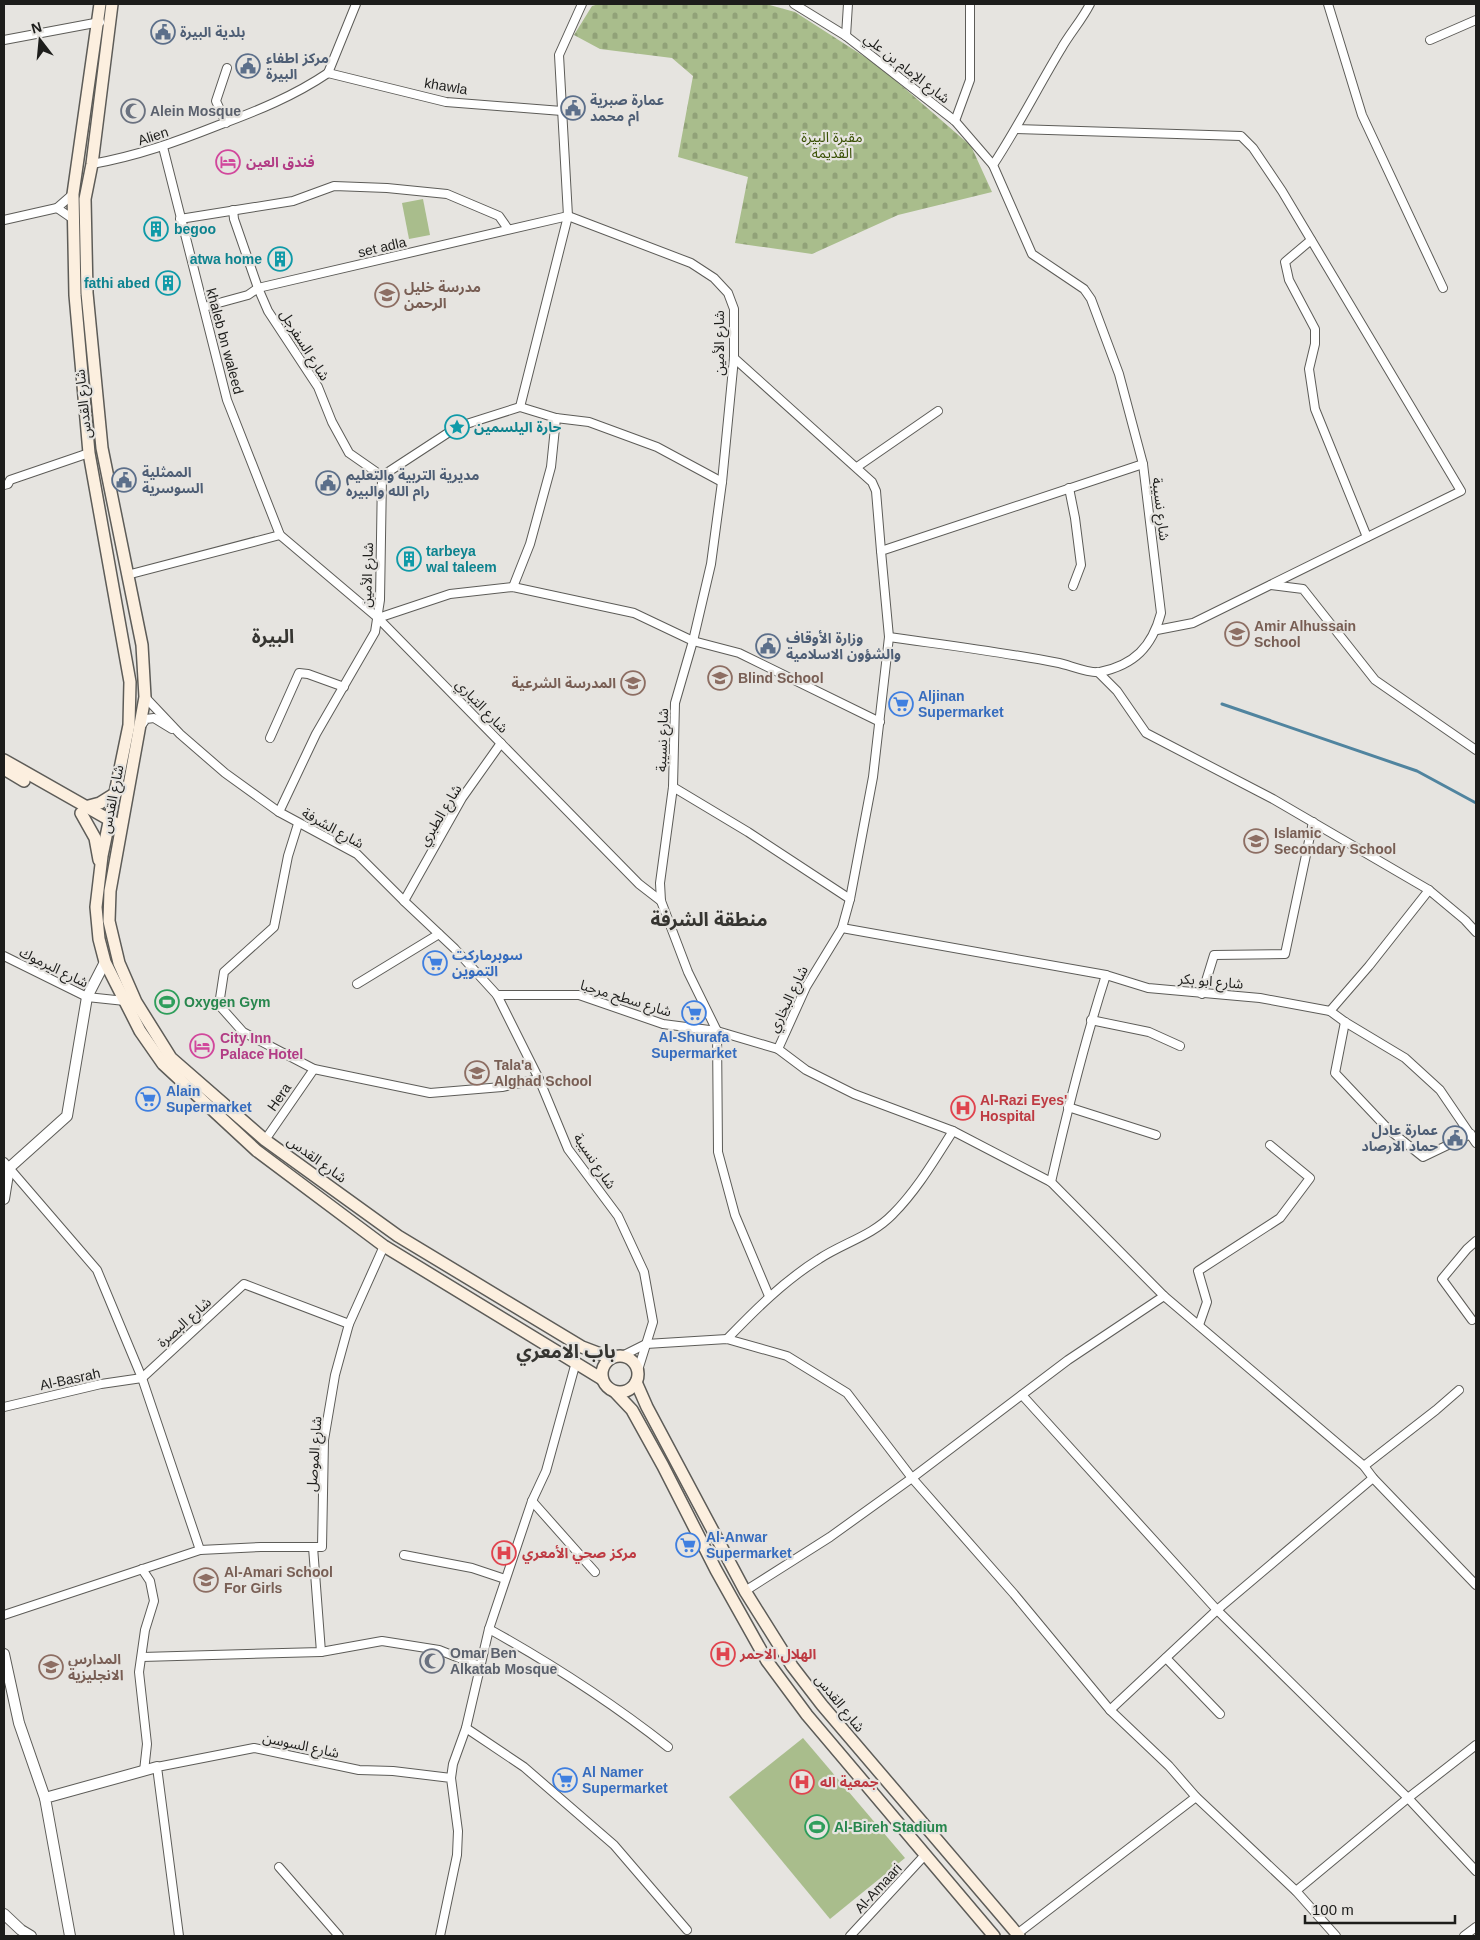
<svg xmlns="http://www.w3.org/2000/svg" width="1480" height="1940" font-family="Helvetica,'Noto Sans Arabic',sans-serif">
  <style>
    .cemetery { fill: url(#cemetery-stones) }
    .pitch { fill: #a9bd8c }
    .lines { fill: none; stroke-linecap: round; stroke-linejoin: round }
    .stream { stroke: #50849f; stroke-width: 3 }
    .minor-casing { stroke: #5d5c58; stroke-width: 10 }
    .tertiary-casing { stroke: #5d5c58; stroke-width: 12 }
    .secondary-casing { stroke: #5d5c58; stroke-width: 14 }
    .minor { stroke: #fff; stroke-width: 8 }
    .tertiary { stroke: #fff; stroke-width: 10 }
    .secondary { stroke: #fcefdf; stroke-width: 11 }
    .labels { text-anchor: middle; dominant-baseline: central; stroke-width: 4.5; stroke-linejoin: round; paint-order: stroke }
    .service-label { font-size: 14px; font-weight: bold; fill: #4e5e75; stroke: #e6e4e0; text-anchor: start }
    .street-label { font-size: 14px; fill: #1d1d1b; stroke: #e6e4e0 }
    .worship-label { font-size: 14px; font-weight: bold; fill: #5b616d; stroke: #e6e4e0; text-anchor: start }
    .park-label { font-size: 14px; fill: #384f02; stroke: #e6e4e0 }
    .hotel-label { font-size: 14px; font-weight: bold; fill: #b23c85; stroke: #e6e4e0; text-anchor: start }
    .culture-label { font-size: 14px; font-weight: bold; fill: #0d838f; stroke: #e6e4e0; text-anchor: start }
    .education-label { font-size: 14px; font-weight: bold; fill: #785e54; stroke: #e6e4e0; text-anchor: start }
    .shop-label { font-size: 14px; font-weight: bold; fill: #366cbe; stroke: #e6e4e0; text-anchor: start }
    .leisure-label { font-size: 14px; font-weight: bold; fill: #27864d; stroke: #e6e4e0; text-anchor: start }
    .health-label { font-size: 14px; font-weight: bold; fill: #be3a42; stroke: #e6e4e0; text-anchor: start }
    .district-label { font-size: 19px; font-weight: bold; fill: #353430; stroke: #e6e4e0 }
  </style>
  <defs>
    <pattern id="cemetery-stones" width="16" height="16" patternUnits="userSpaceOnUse" patternTransform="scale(1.25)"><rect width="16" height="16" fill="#a9bd8c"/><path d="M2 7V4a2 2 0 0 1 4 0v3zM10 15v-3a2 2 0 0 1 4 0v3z" fill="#91a278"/></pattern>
  </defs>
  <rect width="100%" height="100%" fill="#e6e4e0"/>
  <path class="cemetery" d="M 599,4 L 766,4 L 795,12 L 879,66 L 971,146 L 992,192 L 898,215 L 812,254 L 735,243 L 748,177 L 678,157 L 693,76 L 672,58 L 600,49 L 574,35 L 592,6 Z"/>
  <g class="pitch">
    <path d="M 423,199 L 430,235 L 409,239 L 402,203 Z"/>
    <path d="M 803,1738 L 905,1858 L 830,1919 L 729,1797 Z"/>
  </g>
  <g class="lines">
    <path class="stream" d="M 1222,704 L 1417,771 L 1476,803"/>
    <g class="minor-casing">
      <g id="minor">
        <path d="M 794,4 L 846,36 L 955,121 L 993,165"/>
        <path d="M 1328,4 L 1362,115 L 1443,288"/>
        <path d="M 846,36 L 848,4"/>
        <path d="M 4,40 L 100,22"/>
        <path d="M 1430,40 L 1476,20"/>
        <path d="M 328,73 L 446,102 L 562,111"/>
        <path d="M 328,73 L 356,4"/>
        <path d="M 955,121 L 970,80 L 970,4"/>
        <path d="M 226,123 L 216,101 L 227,68"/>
        <path d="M 1016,129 L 1241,136 L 1253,148 L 1282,191 L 1461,491 L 1193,623 L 1157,630"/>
        <path d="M 163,147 L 227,400 L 280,535 L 378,618 L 639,884 L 661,901"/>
        <path d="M 92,164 C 137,156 176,142 219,125 C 257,111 294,96 328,73"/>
        <path d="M 57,208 L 73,219"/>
        <path d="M 233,210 L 234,219 L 258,288 L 268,311 L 318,387 L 332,422 L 349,453 L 382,476"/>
        <path d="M 568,216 L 691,263 L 714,278 L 728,293 L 734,309 L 734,358 L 722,482 L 711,564 L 693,641 L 675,703 L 673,787 L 660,883 L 661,901 L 688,972 L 717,1031"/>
        <path d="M 180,219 L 293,201 L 334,186 L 387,188 L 447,194 L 499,216 L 508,229"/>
        <path d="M 4,220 L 57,208 L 73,194"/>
        <path d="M 1311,240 L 1285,262 L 1289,280 L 1315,329 L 1315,344 L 1309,369 L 1315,409 L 1367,537"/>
        <path d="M 204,307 L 248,295 L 258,288 L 568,216"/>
        <path d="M 734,358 L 872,482 L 876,491 L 881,551"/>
        <path d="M 520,407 L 568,216 L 559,55 L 582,4"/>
        <path d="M 857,467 L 938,411"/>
        <path d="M 4,485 L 8,484 L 10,480 L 89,453"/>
        <path d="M 1069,488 L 1075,518 L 1081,565 L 1073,586"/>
        <path d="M 127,575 L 280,535"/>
        <path d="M 1271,585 L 1303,589 L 1375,680 L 1476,750"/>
        <path d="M 513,587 L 530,544 L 551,467 L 556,418"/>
        <path d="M 378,618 L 450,594 L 513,587 L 634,613 L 693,641 L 739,653 L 880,722"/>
        <path d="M 889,637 C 945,645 1003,652 1059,663 C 1069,665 1090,674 1100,672 C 1134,665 1152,647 1161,613 L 1143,464 L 1119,374 L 1091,299 L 1084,289 L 1032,254 L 993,165 C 1018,127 1038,87 1061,49 C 1070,33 1082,20 1090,4"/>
        <path d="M 1098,672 L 1117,691 L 1146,733 L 1273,799 L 1429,890 L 1465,920 L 1476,932"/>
        <path d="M 145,697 L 180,734 L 225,773 L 279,812 L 357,854 L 404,901 L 455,949 L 497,995 L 539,1079 L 568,1149 L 618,1216 L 644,1272 L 653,1322 L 638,1370"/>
        <path d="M 141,726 L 146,719 L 154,718 L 172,729"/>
        <path d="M 270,738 L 299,673 L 308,674 L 344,687"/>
        <path d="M 673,787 L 748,832 L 850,899"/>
        <path d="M 279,812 L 316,734 L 375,632 L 380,600 L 382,476 L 457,427 L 520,407 L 556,418 L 589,422 L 657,447 L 722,482"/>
        <path d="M 298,824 L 288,856 L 274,927 L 224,972 L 219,1005 L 243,1032 L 314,1069 L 430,1093 L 502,1087 L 539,1079"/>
        <path d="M 404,901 L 462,798 L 501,743"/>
        <path d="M 842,928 L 850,899 L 873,777 L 889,637 L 881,551 L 1143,464"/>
        <path d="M 4,956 L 87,997 L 125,1001"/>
        <path d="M 357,984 L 439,934"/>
        <path d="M 1202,994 L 1214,955 L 1285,954 L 1313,822"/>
        <path d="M 497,995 L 579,995 L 663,1024 L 717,1031"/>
        <path d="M 1330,1011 L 1369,966 L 1429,890"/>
        <path d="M 1091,1020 L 1149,1032 L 1180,1046"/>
        <path d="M 1345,1022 L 1335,1073 L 1388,1129 L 1423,1157 L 1471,1134"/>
        <path d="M 778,1049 L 806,1070 L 854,1094 L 953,1131"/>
        <path d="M 1068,1107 L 1156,1135"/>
        <path d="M 265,1140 L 314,1069"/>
        <path d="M 4,1162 L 97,1270 L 142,1378 L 200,1550"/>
        <path d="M 1051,1182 C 1067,1112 1084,1043 1106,975 L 1148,988 L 1260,998 L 1330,1011 L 1345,1022 L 1405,1058 L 1440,1090 L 1476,1143"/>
        <path d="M 769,1296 L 735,1215 L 718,1152 L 717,1031 L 778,1049 L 806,987 L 842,928 L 1106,975"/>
        <path d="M 1472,1320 L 1442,1279 L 1467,1249 L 1476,1241"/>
        <path d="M 349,1324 L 384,1246"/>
        <path d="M 1199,1325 L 1207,1302 L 1198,1271 L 1280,1218 L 1310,1178 L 1270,1145"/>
        <path d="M 727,1339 C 756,1309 784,1281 819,1259 C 843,1243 872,1236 893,1214 C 917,1190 935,1159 953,1131 L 1051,1182 L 1164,1296 L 1364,1466 L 1373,1478 L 1476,1585"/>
        <path d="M 622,1356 L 646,1344 L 727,1339 L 787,1356 L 847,1393 L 912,1478 L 1014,1594 L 1110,1710 L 1169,1766 L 1196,1797 L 1296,1891 L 1336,1936"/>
        <path d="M 1022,1395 L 1217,1610 L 1408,1798 L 1476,1871"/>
        <path d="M 4,1407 L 101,1384 L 142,1378"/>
        <path d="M 1364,1466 L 1436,1410 L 1459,1390"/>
        <path d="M 532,1501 L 595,1572"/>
        <path d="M 404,1555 L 472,1568 L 505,1579"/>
        <path d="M 142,1569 L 150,1581 L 154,1601 L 145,1630 L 139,1672 L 147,1744 L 144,1771"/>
        <path d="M 745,1591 L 830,1537 L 912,1478 L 1068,1360 L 1164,1296"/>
        <path d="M 4,1615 L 200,1550 L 261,1547 L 322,1547 L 324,1440 L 335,1375 L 349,1324 L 244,1284 L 142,1378"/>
        <path d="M 489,1629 C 552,1664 612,1703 668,1747"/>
        <path d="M 321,1652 L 382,1641 L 439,1650 L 482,1667"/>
        <path d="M 142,1657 L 321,1652 L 313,1547"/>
        <path d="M 1166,1658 L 1220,1714"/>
        <path d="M 1110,1710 L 1217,1610 L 1373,1478"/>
        <path d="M 466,1728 L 489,1629 L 532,1501 L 546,1471 L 576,1362"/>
        <path d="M 451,1778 L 453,1764 L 466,1728 L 524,1767 L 614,1845 L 687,1930"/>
        <path d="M 279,1867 L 339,1936"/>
        <path d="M 1296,1891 L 1408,1798 L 1476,1745"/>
        <path d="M 1017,1934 L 1196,1797"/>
        <path d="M 179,1936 L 157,1767 L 254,1748 L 359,1770 L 393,1771 L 451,1778 L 458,1831 L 457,1855 L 440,1936"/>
        <path d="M 850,1936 L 924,1856"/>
        <path d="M 1464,1936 L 1476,1927"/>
      </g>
    </g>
    <g class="tertiary-casing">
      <g id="tertiary">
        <path d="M 4,1199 L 9,1168 L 67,1116 L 87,997 L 105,962"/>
        <path d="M 4,1654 L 19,1723 L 45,1798"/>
        <path d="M 4,1914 L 21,1930 L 31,1936"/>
        <path d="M 70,1936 L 45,1798 L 157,1767"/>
      </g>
    </g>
    <g class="secondary-casing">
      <g id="secondary">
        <path d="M 100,4 L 73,194 L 75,295 L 89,453 L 130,682 L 129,725 L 102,856 L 96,907 L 99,939 L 105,962 L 140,1031 L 163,1064 L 257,1151 L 384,1246 L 602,1379"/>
        <path d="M 112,4 L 92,164 L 85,199 L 87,293 L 102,448 L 142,645 L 145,697 L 110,891 L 109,921 L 119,963 L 136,1002 L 171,1058 L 265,1140 L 398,1236 L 582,1347 L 611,1358"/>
        <path d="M 4,760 L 115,823"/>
        <path d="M 4,769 L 24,781"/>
        <path d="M 85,807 L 100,803 L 116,793"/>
        <path d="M 81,813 L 95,838 L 99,860"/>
        <circle cx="620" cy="1374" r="18"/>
        <path d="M 636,1382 L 647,1407 L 745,1591 L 792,1666 L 822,1705 L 1019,1936"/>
        <path d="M 615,1392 L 632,1410 L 663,1466 L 716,1570 L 767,1661 L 807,1715 L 994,1936"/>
      </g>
    </g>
    <use href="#minor" class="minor"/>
    <use href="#tertiary" class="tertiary"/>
    <use href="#secondary" class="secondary"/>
  </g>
  <defs>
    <g id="civic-ring" transform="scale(1.25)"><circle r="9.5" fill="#e6e4e0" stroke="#5c6f8a" stroke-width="1.5"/><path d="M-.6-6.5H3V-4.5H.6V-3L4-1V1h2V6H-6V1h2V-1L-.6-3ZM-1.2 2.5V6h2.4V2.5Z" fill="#5c6f8a"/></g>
    <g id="mosque-ring" transform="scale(1.25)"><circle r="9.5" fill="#e6e4e0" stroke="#6b7280" stroke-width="1.5"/><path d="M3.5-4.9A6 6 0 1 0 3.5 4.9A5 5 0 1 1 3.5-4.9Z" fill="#6b7280"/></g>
    <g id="hotel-ring" transform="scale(1.25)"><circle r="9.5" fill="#e6e4e0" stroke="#d1479c" stroke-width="1.5"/><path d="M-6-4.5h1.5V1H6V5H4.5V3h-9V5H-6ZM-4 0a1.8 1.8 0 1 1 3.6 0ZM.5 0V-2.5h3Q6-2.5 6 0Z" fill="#d1479c"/></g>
    <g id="building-ring" transform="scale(1.25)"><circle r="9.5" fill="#e6e4e0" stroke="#0f9aa8" stroke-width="1.5"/><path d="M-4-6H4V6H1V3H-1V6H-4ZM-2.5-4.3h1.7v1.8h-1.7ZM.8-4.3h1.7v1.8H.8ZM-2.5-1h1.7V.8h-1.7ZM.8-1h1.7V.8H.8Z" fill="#0f9aa8"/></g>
    <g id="school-ring" transform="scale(1.25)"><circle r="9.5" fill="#e6e4e0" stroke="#8d6e63" stroke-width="1.5"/><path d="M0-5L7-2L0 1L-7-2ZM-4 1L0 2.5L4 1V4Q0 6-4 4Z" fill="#8d6e63"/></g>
    <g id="sight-ring" transform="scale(1.25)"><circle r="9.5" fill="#e6e4e0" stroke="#0f9aa8" stroke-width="1.5"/><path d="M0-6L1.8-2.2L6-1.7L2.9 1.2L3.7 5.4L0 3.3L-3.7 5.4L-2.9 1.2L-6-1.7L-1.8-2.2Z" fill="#0f9aa8"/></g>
    <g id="supermarket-ring" transform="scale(1.25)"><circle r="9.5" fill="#e6e4e0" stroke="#3f7fe0" stroke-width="1.5"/><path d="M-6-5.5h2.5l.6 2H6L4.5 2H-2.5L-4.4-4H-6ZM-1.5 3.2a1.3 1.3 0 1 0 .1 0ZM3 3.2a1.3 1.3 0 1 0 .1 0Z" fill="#3f7fe0"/></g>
    <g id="stadium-ring" transform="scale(1.25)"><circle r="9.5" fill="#e6e4e0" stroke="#2e9e5b" stroke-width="1.5"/><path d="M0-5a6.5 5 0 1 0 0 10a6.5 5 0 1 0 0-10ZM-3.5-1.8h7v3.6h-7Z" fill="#2e9e5b"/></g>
    <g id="hospital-ring" transform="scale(1.25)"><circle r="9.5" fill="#e6e4e0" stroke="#e0444e" stroke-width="1.5"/><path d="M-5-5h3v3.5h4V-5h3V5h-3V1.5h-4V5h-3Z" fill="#e0444e"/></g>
  </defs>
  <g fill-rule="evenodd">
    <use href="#civic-ring" x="163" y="32"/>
    <use href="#civic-ring" x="248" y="66"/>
    <use href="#civic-ring" x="573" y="108"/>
    <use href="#mosque-ring" x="133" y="111"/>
    <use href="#hotel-ring" x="228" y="162"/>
    <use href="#building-ring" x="156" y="229"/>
    <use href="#building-ring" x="280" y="259"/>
    <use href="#building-ring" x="168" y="283"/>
    <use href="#school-ring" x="387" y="295"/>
    <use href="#sight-ring" x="457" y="427"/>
    <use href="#civic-ring" x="124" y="480"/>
    <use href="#civic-ring" x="328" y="483"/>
    <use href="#building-ring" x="409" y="559"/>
    <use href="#school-ring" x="1237" y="634"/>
    <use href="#civic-ring" x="768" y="646"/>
    <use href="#school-ring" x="720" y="678"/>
    <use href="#school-ring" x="633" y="683"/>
    <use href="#supermarket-ring" x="901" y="704"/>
    <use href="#school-ring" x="1256" y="841"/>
    <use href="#supermarket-ring" x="435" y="963"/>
    <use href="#stadium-ring" x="167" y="1002"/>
    <use href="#supermarket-ring" x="694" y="1013"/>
    <use href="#hotel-ring" x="202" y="1046"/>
    <use href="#school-ring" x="477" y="1073"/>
    <use href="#supermarket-ring" x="148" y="1099"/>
    <use href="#hospital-ring" x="963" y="1108"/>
    <use href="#civic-ring" x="1455" y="1138"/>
    <use href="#supermarket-ring" x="688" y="1545"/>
    <use href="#hospital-ring" x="504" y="1553"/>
    <use href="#school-ring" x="206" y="1580"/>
    <use href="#hospital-ring" x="723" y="1654"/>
    <use href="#mosque-ring" x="432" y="1661"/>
    <use href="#school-ring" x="51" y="1667"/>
    <use href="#supermarket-ring" x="565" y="1780"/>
    <use href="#hospital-ring" x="802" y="1782"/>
    <use href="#stadium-ring" x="817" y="1827"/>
  </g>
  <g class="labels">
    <g class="service-label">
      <text x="180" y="32">بلدية البيرة</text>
      <text x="266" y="58">مركز اطفاء<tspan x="266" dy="16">البيرة</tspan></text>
      <text x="590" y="100">عمارة صبرية<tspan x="590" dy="16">ام محمد</tspan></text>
      <text x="142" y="472">الممثلية<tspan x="142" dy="16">السوسرية</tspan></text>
      <text x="346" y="475">مديرية التربية والتعليم<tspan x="346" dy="16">رام الله والبيره</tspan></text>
      <text x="786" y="638">وزارة الأوقاف<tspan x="786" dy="16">والشؤون الاسلامية</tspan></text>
      <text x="1438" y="1130" text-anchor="end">عمارة عادل<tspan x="1438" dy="16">حماد الارصاد</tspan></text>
    </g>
    <g class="street-label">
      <text transform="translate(907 68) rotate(38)">شارع الإمام بن علي</text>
      <text transform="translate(446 86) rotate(9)">khawla</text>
      <text transform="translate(153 136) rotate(-18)">Alien</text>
      <text transform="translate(382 247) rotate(-13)">set adla</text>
      <text transform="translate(225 341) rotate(75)">khaleb bn waleed</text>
      <text transform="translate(719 343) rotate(-90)">شارع الأمين</text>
      <text transform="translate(305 345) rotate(58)">شارع السفرجل</text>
      <text transform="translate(83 404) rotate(-96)">شارع القدس</text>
      <text transform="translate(1161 509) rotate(83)">شارع نسيبة</text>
      <text transform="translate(367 575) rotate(-88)">شارع الأمين</text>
      <text transform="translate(482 706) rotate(46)">شارع التباري</text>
      <text transform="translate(662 740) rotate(-88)">شارع نسيبة</text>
      <text transform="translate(112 799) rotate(-79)">شارع القدس</text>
      <text transform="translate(440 815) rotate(-59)">شارع الطبري</text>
      <text transform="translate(333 828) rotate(29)">شارع الشرفة</text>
      <text transform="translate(54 967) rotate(26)">شارع اليرموك</text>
      <text transform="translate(1211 981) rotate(5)">شارع ابو بكر</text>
      <text transform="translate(626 998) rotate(17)">شارع سطح مرحبا</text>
      <text transform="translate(788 999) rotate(-64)">شارع البخاري</text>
      <text transform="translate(279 1097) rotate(-55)">Hera</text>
      <text transform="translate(317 1159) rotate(36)">شارع القدس</text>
      <text transform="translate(595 1161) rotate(56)">شارع نسيبة</text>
      <text transform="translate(184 1322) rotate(-42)">شارع البصرة</text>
      <text transform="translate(70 1379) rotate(-12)">Al-Basrah</text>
      <text transform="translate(314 1454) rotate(-86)">شارع الموصل</text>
      <text transform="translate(840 1703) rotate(51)">شارع القدس</text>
      <text transform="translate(301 1745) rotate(12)">شارع السوسن</text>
      <text transform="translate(878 1888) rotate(-47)">Al-Amaari</text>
    </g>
    <g class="worship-label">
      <text x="150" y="111">Alein Mosque</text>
      <text x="450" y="1653">Omar Ben<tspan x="450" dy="16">Alkatab Mosque</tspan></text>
    </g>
    <g class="park-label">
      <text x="832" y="137">مقبرة البيرة<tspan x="832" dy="16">القديمة</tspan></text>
    </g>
    <g class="hotel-label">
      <text x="246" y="162">فندق العين</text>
      <text x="220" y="1038">City Inn<tspan x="220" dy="16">Palace Hotel</tspan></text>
    </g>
    <g class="culture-label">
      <text x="174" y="229">begoo</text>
      <text x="262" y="259" text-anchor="end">atwa home</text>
      <text x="150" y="283" text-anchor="end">fathi abed</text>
      <text x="474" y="427">حارة اليلسمين</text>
      <text x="426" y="551">tarbeya<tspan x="426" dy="16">wal taleem</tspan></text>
    </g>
    <g class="education-label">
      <text x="404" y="287">مدرسة خليل<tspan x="404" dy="16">الرحمن</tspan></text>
      <text x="1254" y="626">Amir Alhussain<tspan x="1254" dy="16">School</tspan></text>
      <text x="738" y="678">Blind School</text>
      <text x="616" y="683" text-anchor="end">المدرسة الشرعية</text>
      <text x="1274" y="833">Islamic<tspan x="1274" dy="16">Secondary School</tspan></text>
      <text x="494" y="1065">Tala'a<tspan x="494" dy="16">Alghad School</tspan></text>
      <text x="224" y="1572">Al-Amari School<tspan x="224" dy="16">For Girls</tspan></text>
      <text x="68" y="1659">المدارس<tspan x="68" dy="16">الانجليزية</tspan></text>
    </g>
    <g class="shop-label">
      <text x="918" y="696">Aljinan<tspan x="918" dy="16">Supermarket</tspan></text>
      <text x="452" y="955">سوبرماركت<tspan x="452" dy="16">التموين</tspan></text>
      <text x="694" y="1037" text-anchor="middle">Al-Shurafa<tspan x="694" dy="16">Supermarket</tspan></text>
      <text x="166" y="1091">Alain<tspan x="166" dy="16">Supermarket</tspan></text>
      <text x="706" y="1537">Al-Anwar<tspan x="706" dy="16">Supermarket</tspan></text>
      <text x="582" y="1772">Al Namer<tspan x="582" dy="16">Supermarket</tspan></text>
    </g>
    <g class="leisure-label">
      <text x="184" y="1002">Oxygen Gym</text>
      <text x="834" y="1827">Al-Bireh Stadium</text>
    </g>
    <g class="health-label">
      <text x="980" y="1100">Al-Razi Eyes'<tspan x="980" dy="16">Hospital</tspan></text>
      <text x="522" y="1553">مركز صحي الأمعري</text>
      <text x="740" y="1654">الهلال الاحمر</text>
      <text x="820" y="1782">جمعية اله</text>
    </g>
    <g class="district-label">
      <text x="273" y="636">البيرة</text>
      <text x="709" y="919">منطقة الشرفة</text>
      <text x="566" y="1351">باب الامعري</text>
    </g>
  </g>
  <rect width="1480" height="1940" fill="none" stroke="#1d1d1b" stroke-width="10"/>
  <g transform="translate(40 40) rotate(344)" stroke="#e6e4e0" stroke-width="4" paint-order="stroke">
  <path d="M0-4L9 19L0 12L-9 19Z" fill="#1d1d1b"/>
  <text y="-8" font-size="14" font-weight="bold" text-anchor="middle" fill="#1d1d1b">N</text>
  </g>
  <path d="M1305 1915v8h150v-8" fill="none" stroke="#1d1d1b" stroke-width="2.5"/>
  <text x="1312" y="1915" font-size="15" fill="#1d1d1b" stroke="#e6e4e0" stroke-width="4" paint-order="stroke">100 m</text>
</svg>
